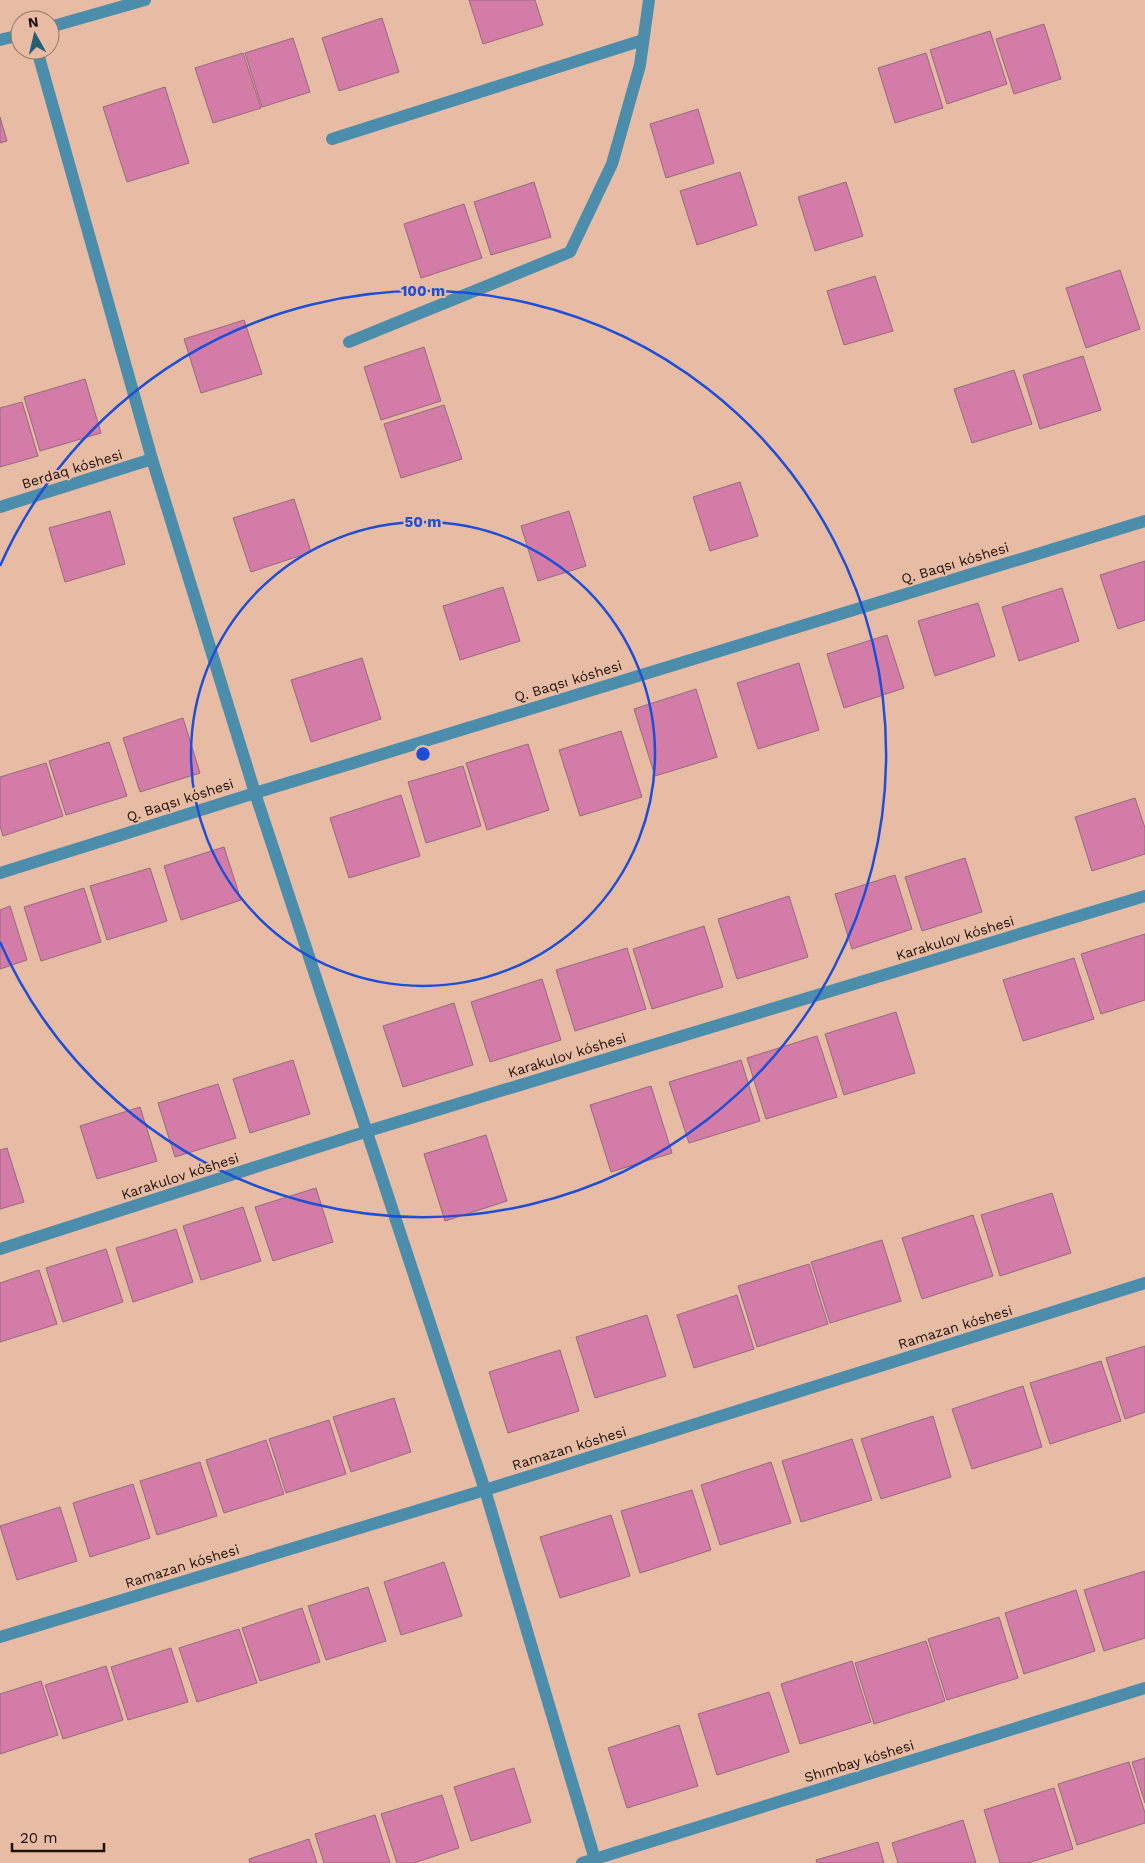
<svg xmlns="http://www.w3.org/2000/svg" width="1145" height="1863" font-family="'Work Sans',sans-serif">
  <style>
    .building { fill: #d47ca8; stroke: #946a7d }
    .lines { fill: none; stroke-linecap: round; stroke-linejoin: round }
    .minor { stroke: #4b8dab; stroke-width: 12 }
    .ring { fill: none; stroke: #1d4ed8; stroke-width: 2.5 }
    .labels { text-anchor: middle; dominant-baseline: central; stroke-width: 4; stroke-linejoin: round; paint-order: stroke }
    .street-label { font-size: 14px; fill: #1e0f07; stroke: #e8bca4 }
    .centre { fill: #1d4ed8; stroke: #e8bca4; stroke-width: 2.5 }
    .ring-label { font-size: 15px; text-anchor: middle; font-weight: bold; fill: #1d4ed8; stroke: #e8bca4; stroke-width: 4; stroke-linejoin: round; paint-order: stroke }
  </style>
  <rect width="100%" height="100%" fill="#e8bca4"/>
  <g class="building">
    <path d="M 469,0 L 535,0 L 543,25 L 483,44 Z"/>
    <path d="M 382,18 L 399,72 L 339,91 L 322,38 Z"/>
    <path d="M 1044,24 L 1061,79 L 1014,94 L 996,39 Z"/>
    <path d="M 990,31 L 1007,84 L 947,104 L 930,50 Z"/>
    <path d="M 293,38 L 310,92 L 262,107 L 245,53 Z"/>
    <path d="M 243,53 L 261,108 L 213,123 L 195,68 Z"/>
    <path d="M 926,53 L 943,108 L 895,123 L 878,68 Z"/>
    <path d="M 165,87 L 189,163 L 127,182 L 103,107 Z"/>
    <path d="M 698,109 L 714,163 L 666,178 L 650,124 Z"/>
    <path d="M 0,117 L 7,141 L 0,143 Z"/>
    <path d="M 740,172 L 757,225 L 697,245 L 680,191 Z"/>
    <path d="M 534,182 L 551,237 L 491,255 L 474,202 Z"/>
    <path d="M 846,182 L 863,236 L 815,251 L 798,197 Z"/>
    <path d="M 464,204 L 482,258 L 421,278 L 404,224 Z"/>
    <path d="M 1120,270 L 1140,329 L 1086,348 L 1066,288 Z"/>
    <path d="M 875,276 L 893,331 L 844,345 L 827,291 Z"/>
    <path d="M 244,320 L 262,374 L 201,393 L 184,339 Z"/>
    <path d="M 424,347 L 441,401 L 381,420 L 364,367 Z"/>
    <path d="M 1083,356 L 1101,410 L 1040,429 L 1023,375 Z"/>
    <path d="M 1014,370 L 1032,424 L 972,443 L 954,389 Z"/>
    <path d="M 85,379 L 101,433 L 40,451 L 24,397 Z"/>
    <path d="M 22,402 L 38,456 L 0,467 L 0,408 Z"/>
    <path d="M 444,405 L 462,459 L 401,478 L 384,424 Z"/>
    <path d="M 740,482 L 758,536 L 710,551 L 693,497 Z"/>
    <path d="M 294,499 L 311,552 L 251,572 L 233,518 Z"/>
    <path d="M 110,511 L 125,564 L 65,582 L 49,528 Z"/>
    <path d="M 569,511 L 586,566 L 538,581 L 521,526 Z"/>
    <path d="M 1145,561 L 1145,620 L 1118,629 L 1100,575 Z"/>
    <path d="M 503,587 L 520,641 L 460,660 L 443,606 Z"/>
    <path d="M 1062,588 L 1079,641 L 1019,661 L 1002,607 Z"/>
    <path d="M 978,603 L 995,656 L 935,676 L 918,621 Z"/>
    <path d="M 887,635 L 904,688 L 844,708 L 827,654 Z"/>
    <path d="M 362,658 L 381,719 L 311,742 L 291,680 Z"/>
    <path d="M 799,663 L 819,730 L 758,749 L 737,683 Z"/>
    <path d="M 696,689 L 717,757 L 655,776 L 634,709 Z"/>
    <path d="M 183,718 L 200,773 L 140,792 L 123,738 Z"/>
    <path d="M 621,731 L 642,797 L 580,816 L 559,750 Z"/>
    <path d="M 109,742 L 127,796 L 66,815 L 49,761 Z"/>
    <path d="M 528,744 L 549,810 L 487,830 L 466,763 Z"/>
    <path d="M 46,763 L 63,816 L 3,836 L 0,826 L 0,777 Z"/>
    <path d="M 463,766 L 481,826 L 426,843 L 408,782 Z"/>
    <path d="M 401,795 L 420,856 L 349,878 L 330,818 Z"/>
    <path d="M 1135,798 L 1145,828 L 1145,854 L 1092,871 L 1075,817 Z"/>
    <path d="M 224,847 L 241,900 L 181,920 L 164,866 Z"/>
    <path d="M 965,858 L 982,912 L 922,931 L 905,877 Z"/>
    <path d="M 150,868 L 167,921 L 107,940 L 90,886 Z"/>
    <path d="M 895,875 L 912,929 L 852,949 L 835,894 Z"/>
    <path d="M 84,888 L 101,942 L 41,961 L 24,907 Z"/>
    <path d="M 789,896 L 808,957 L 737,979 L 718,919 Z"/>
    <path d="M 10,906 L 27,960 L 0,969 L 0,910 Z"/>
    <path d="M 704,926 L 723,987 L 652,1009 L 633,949 Z"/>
    <path d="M 1145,934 L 1145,1000 L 1101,1014 L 1081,954 Z"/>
    <path d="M 627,948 L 646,1009 L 575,1031 L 556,970 Z"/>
    <path d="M 1074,958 L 1094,1019 L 1023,1041 L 1003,980 Z"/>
    <path d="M 542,979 L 561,1040 L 490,1062 L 471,1002 Z"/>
    <path d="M 454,1003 L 473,1065 L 403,1087 L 383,1026 Z"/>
    <path d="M 896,1012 L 915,1073 L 844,1095 L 825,1034 Z"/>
    <path d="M 817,1036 L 837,1097 L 766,1119 L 747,1058 Z"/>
    <path d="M 293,1060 L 310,1114 L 250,1133 L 233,1079 Z"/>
    <path d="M 741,1060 L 760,1121 L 689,1143 L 669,1082 Z"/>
    <path d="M 218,1084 L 236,1138 L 175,1157 L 158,1103 Z"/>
    <path d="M 651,1086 L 672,1153 L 611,1172 L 590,1105 Z"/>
    <path d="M 140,1107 L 157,1161 L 97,1179 L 80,1126 Z"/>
    <path d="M 486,1135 L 507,1201 L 445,1221 L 424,1154 Z"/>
    <path d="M 7,1148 L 24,1202 L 0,1209 L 0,1150 Z"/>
    <path d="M 316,1188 L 333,1242 L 273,1261 L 255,1207 Z"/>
    <path d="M 1052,1193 L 1071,1253 L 1000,1276 L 981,1215 Z"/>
    <path d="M 243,1207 L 261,1261 L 201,1280 L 183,1226 Z"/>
    <path d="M 973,1215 L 993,1276 L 922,1299 L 902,1238 Z"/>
    <path d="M 176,1229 L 193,1282 L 133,1302 L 116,1248 Z"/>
    <path d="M 882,1240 L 901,1301 L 830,1323 L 811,1262 Z"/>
    <path d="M 106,1249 L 123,1302 L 63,1322 L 46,1268 Z"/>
    <path d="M 809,1264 L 828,1324 L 757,1347 L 738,1286 Z"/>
    <path d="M 39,1270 L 57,1324 L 0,1342 L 0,1283 Z"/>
    <path d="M 737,1295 L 754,1349 L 694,1368 L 677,1315 Z"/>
    <path d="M 647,1315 L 666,1376 L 595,1398 L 576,1337 Z"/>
    <path d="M 1145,1346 L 1145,1412 L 1125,1419 L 1106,1358 Z"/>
    <path d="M 560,1350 L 579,1411 L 508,1433 L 489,1372 Z"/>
    <path d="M 1101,1361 L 1121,1421 L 1050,1444 L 1030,1383 Z"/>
    <path d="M 1023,1386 L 1042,1447 L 972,1469 L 952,1409 Z"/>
    <path d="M 394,1398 L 411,1452 L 351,1472 L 333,1417 Z"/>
    <path d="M 933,1416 L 951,1477 L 881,1499 L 861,1439 Z"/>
    <path d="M 329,1420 L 346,1474 L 286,1493 L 269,1439 Z"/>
    <path d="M 852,1439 L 872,1500 L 801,1522 L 782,1461 Z"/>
    <path d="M 266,1440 L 284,1494 L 224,1513 L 206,1460 Z"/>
    <path d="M 200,1462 L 217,1516 L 157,1535 L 140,1481 Z"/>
    <path d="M 771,1462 L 791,1523 L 720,1545 L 701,1485 Z"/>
    <path d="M 133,1484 L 150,1538 L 90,1557 L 73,1503 Z"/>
    <path d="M 692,1490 L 711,1550 L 640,1573 L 621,1511 Z"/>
    <path d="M 60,1507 L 77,1561 L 17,1580 L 0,1526 Z"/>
    <path d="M 611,1515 L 630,1576 L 560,1598 L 540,1537 Z"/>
    <path d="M 444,1562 L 462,1616 L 401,1635 L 384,1582 Z"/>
    <path d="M 1145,1571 L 1145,1638 L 1104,1651 L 1084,1590 Z"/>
    <path d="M 368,1587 L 386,1641 L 326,1660 L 308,1606 Z"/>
    <path d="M 1076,1590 L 1095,1651 L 1024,1674 L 1005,1613 Z"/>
    <path d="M 302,1608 L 320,1662 L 260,1681 L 242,1628 Z"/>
    <path d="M 999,1617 L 1018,1678 L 947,1700 L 928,1639 Z"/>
    <path d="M 239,1629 L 257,1683 L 197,1702 L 179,1648 Z"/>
    <path d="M 926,1641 L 945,1701 L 874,1724 L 855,1663 Z"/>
    <path d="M 171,1648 L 188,1702 L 128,1720 L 111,1667 Z"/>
    <path d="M 852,1661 L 871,1722 L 800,1744 L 781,1684 Z"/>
    <path d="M 106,1666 L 123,1720 L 63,1739 L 45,1685 Z"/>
    <path d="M 41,1681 L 58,1735 L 0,1754 L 0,1694 Z"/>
    <path d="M 769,1692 L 789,1752 L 717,1775 L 698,1714 Z"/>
    <path d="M 679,1725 L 698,1786 L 627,1808 L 608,1748 Z"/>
    <path d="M 1145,1758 L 1145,1803 L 1132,1762 Z"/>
    <path d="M 1129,1762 L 1145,1813 L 1145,1823 L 1077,1845 L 1058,1784 Z"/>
    <path d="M 514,1768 L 531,1822 L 471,1841 L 454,1787 Z"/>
    <path d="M 1054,1788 L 1073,1849 L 1028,1863 L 1000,1863 L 984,1810 Z"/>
    <path d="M 442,1795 L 459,1848 L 414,1863 L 397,1863 L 381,1814 Z"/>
    <path d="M 375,1815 L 390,1863 L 324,1863 L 315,1834 Z"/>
    <path d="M 963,1820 L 976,1863 L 898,1863 L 892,1843 Z"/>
    <path d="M 309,1839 L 317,1863 L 250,1863 L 249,1859 Z"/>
    <path d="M 878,1842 L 884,1863 L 817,1863 L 816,1860 Z"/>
  </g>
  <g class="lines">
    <g class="minor">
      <path d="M 50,27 L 145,0"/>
      <path d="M 0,40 L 20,35"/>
      <path d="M 37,50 L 152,459 L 255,793 L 485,1490 L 596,1863"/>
      <path d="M 332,139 L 643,40"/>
      <path d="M 349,342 L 570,252 L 612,164 L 640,65 L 649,0"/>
      <path d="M 0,507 L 152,459"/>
      <path d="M 0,873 L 255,793 L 1145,521"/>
      <path d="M 0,1249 L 368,1131 L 1145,896"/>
      <path d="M 0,1637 L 485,1490 L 1145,1283"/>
      <path d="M 582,1863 L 1145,1688"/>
    </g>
  </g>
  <g class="ring">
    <circle cx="423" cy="754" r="232"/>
    <path d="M0 566A463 463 0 1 1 0 942"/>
  </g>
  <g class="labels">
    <g class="street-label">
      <text transform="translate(72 469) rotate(-17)">Berdaq kóshesi</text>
      <text transform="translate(955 563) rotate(-17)">Q. Baqsı kóshesi</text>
      <text transform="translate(568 681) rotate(-17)">Q. Baqsı kóshesi</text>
      <text transform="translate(180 800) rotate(-18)">Q. Baqsı kóshesi</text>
      <text transform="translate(955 938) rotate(-17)">Karakulov kóshesi</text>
      <text transform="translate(567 1055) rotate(-17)">Karakulov kóshesi</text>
      <text transform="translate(180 1176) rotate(-18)">Karakulov kóshesi</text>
      <text transform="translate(955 1327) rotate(-17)">Ramazan kóshesi</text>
      <text transform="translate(569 1448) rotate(-17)">Ramazan kóshesi</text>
      <text transform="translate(182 1566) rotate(-17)">Ramazan kóshesi</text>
      <text transform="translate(859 1761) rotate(-17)">Shımbay kóshesi</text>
    </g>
  </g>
  <circle cx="423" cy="754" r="8" class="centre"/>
  <g class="ring-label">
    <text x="423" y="296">100 m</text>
    <text x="423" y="527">50 m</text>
  </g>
  <g transform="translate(35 35) rotate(352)"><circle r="24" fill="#e8bca4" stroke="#977765"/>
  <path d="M0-4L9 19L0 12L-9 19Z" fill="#245e77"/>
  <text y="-8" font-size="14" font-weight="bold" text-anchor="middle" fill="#1e0f07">N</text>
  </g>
  <path d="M12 1843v8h92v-8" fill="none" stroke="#1e0f07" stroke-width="2.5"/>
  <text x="20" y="1843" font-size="15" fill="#1e0f07" stroke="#e8bca4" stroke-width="4" paint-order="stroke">20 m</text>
</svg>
